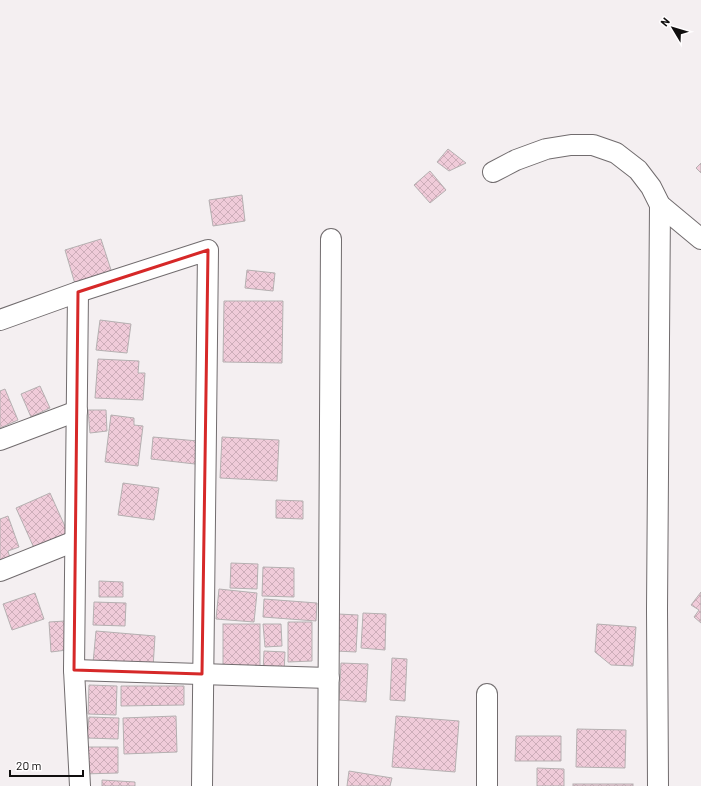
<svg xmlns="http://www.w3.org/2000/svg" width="701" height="786" font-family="Barlow,sans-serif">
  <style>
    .building { fill: url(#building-cross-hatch); stroke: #b5b0b1 }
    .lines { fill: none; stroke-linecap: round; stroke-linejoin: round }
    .street-casing { stroke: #716c6e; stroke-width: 22 }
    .street { stroke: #fff; stroke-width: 20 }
    .marked { fill: none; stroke: #d62828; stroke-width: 3; stroke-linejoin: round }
  </style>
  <defs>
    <pattern id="building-cross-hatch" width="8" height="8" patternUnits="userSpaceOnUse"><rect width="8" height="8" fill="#f0cbd9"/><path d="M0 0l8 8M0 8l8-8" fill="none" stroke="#cdadb9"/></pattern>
  </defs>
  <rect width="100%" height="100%" fill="#f4eff1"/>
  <g class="building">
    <path d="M 448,149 L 466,163 L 449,171 L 437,162 Z"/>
    <path d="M 701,163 L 701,173 L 696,168 Z"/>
    <path d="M 430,171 L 446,190 L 430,203 L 414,185 Z"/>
    <path d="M 242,195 L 245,221 L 213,226 L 209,200 Z"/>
    <path d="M 101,239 L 112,273 L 75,284 L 65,250 Z"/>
    <path d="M 247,270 L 275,273 L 273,291 L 245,288 Z"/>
    <path d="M 224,301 L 283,301 L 282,363 L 223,362 Z"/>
    <path d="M 100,320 L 131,324 L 127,353 L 96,350 Z"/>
    <path d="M 98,359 L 139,361 L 138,373 L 145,373 L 143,400 L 95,398 Z"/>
    <path d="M 40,386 L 50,408 L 31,417 L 21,394 Z"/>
    <path d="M 5,389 L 18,420 L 0,428 L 0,391 Z"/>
    <path d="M 88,410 L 106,410 L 107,431 L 90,433 Z"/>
    <path d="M 111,415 L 134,418 L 134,425 L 143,426 L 138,466 L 105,462 Z"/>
    <path d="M 153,437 L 198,441 L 195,464 L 151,459 Z"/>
    <path d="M 222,437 L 279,440 L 277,481 L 220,478 Z"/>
    <path d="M 123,483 L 159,488 L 154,520 L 118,515 Z"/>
    <path d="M 50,493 L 68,533 L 34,548 L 16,508 Z"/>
    <path d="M 276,500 L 303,501 L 303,519 L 276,518 Z"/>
    <path d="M 8,516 L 19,547 L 8,551 L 10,558 L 0,561 L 0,519 Z"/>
    <path d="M 231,563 L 258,564 L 257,589 L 230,588 Z"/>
    <path d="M 263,567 L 294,568 L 294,597 L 262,596 Z"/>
    <path d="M 99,581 L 123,582 L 123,597 L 99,597 Z"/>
    <path d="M 219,589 L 257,593 L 254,622 L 216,619 Z"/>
    <path d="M 701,592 L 701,623 L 694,617 L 699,610 L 691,605 Z"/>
    <path d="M 35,593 L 44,619 L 12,630 L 3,604 Z"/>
    <path d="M 264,599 L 317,603 L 316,621 L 263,617 Z"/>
    <path d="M 94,602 L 126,603 L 125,626 L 93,625 Z"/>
    <path d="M 363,613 L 386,614 L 385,650 L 361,648 Z"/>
    <path d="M 338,614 L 358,615 L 356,652 L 336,651 Z"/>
    <path d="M 65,621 L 67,650 L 51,652 L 49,622 Z"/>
    <path d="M 288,622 L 312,622 L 312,661 L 288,662 Z"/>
    <rect x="223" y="624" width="37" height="45"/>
    <path d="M 263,624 L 281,624 L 282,646 L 265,647 Z"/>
    <path d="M 597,624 L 636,627 L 633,666 L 611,665 L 595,652 Z"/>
    <path d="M 96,631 L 155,636 L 153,668 L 93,663 Z"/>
    <path d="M 264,651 L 285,652 L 284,674 L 263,674 Z"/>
    <path d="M 392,658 L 407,659 L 405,701 L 390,700 Z"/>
    <path d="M 341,663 L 368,664 L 366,702 L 339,700 Z"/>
    <path d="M 89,685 L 117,686 L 116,715 L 88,714 Z"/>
    <path d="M 121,686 L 184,686 L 184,705 L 121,706 Z"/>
    <path d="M 176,716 L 177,752 L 124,754 L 123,718 Z"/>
    <path d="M 396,716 L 459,721 L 455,772 L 392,767 Z"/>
    <path d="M 89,717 L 119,718 L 118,739 L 87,738 Z"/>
    <path d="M 577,729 L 626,730 L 625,768 L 576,767 Z"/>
    <path d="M 516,736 L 561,736 L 561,761 L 515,761 Z"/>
    <path d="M 83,747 L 118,747 L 118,773 L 83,774 Z"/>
    <path d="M 537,768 L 564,769 L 564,786 L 537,786 Z"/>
    <path d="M 349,771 L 392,778 L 390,786 L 347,786 Z"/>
    <path d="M 102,780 L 135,782 L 135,786 L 102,786 Z"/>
    <rect x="573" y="784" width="60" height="2"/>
  </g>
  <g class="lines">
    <g class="street-casing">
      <g id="street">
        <path d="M 493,172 L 516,160 L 546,149 L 571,145 L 593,145 L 616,153 L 638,170 L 651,187 L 660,205 L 701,239"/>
        <path d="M 78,292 L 74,670 L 80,786"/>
        <path d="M 0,320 L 78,292 L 208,250 L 202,786"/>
        <path d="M 0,440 L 77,411"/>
        <path d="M 0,571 L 75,541"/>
        <path d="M 74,670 L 329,678"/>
        <path d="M 328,786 L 331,239"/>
        <path d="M 487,786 L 487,694"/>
        <path d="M 658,786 L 657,609 L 660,205"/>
      </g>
    </g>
    <use href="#street" class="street"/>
  </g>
  <path class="marked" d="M 208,250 L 202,674 L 74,670 L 78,292 Z"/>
  <g transform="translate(673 28) rotate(308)" stroke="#fffdfe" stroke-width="3" paint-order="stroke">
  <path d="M0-3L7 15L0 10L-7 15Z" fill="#100e0e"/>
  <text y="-6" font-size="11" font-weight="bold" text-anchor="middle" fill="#100e0e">N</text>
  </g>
  <path d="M10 770v6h73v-6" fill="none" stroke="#100e0e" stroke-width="2"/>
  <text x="16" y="770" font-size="12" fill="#100e0e" stroke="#fffdfe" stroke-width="3" paint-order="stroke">20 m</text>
</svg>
